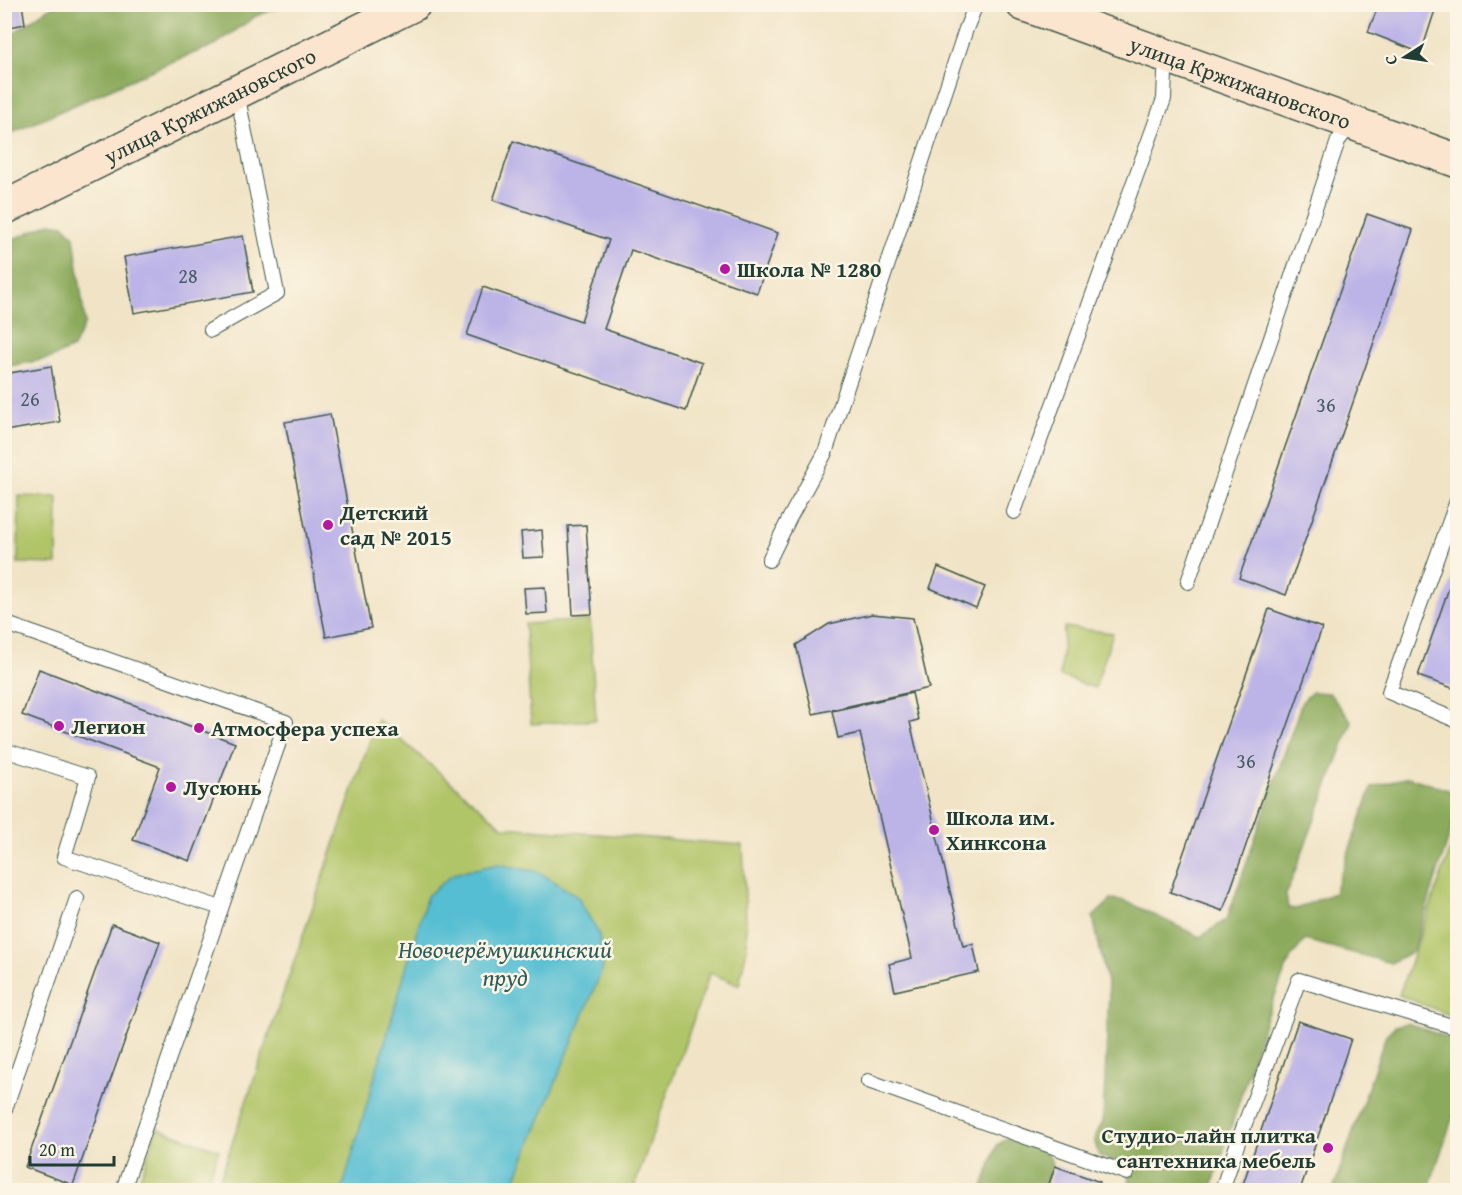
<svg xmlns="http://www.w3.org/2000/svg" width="1462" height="1195" font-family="'Gentium Book Plus',serif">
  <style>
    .green { fill: #b0c468; stroke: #68804e; stroke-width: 1.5 }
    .forest { fill: #8caa5c; stroke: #567448; stroke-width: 1.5 }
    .water { fill: #55bed2; stroke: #3a7e83; stroke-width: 1.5 }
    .building { fill: #bcb4e7 }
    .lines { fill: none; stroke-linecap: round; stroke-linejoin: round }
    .lane-casing { stroke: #3e564a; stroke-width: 16 }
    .secondary-casing { stroke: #3e564a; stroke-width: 36 }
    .lane { stroke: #fff; stroke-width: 14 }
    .secondary { stroke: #fce5cf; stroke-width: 33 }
    .poi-dot { fill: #b5179e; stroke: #fcf5e5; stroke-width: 2 }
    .labels { text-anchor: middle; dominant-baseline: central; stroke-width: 5; stroke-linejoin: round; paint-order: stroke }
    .number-label { font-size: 20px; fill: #465b61 }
    .street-label { font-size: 22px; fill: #1f3d34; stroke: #fcf5e5 }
    .poi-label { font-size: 22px; font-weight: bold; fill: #1f3d34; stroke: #fcf5e5; text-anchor: start }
    .water-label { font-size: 24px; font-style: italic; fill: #2c5d5c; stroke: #fcf5e5 }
  </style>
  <rect width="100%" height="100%" fill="#fcf5e5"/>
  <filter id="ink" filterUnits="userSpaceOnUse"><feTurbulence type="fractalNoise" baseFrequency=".0167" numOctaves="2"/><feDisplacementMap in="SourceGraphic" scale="12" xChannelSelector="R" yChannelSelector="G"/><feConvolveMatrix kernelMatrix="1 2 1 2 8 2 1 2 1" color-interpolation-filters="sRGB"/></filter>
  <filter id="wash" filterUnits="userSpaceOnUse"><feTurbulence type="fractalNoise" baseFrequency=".008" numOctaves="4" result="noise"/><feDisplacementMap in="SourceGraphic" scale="24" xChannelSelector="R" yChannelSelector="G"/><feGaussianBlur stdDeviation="1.35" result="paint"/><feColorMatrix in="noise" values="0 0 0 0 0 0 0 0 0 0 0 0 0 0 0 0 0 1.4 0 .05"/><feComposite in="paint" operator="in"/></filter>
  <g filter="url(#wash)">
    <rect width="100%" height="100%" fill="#f1e4c6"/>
    <g class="green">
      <path d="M 19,496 L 58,497 L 57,564 L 18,563 Z"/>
      <path d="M 590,620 L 596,720 L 531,724 L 525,624 Z"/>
      <path d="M 1064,627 L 1113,633 L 1095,688 L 1060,676 Z"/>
      <path d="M 377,719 L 503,827 L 743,845 L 747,948 L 739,985 L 710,973 L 633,1190 L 216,1190 Z"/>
      <path d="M 1457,831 L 1457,1018 L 1399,995 Z"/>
      <path d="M 157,1128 L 219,1150 L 205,1190 L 136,1190 Z"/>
    </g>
    <g class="forest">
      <path d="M 57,4 L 286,4 L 286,5 L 256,16 L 215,45 L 166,64 L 5,136 L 5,37 C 24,29 38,13 57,4 Z"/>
      <path d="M 50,223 L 64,225 L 74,236 L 85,323 L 73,348 L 51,358 L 5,367 L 5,243 Z"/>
      <path d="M 1312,692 L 1329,693 L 1352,722 L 1286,895 L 1288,908 L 1296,909 L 1334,893 L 1372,787 L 1408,777 L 1449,790 L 1457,811 L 1413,951 L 1391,963 L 1305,940 L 1291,957 L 1266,1017 L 1211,1190 L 1126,1190 L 1130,1179 L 1123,1164 L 1099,1156 L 1094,1139 L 1103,1121 L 1109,992 L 1093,917 L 1112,899 L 1125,901 L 1200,937 L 1227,919 L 1302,702 Z"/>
      <path d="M 1407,1023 L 1457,1041 L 1457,1105 L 1428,1190 L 1333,1190 L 1386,1035 L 1395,1026 Z"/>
      <path d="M 1007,1139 L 1048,1153 L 1052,1164 L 1044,1188 L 1046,1190 L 982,1190 L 997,1145 Z"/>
    </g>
    <path class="water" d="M 498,864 L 539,872 L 577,896 L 599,934 L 603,968 L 511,1190 L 342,1190 L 427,896 L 453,874 Z"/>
    <g id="blocks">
      <g class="building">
        <path d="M 5,4 L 22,4 L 25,24 L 5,28 Z"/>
        <path d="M 1379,4 L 1437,4 L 1421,53 L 1368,32 Z"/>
        <path d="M 513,141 L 778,233 L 757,293 L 631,250 L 604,329 L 702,363 L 686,411 L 467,335 L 483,287 L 581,321 L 609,240 L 493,200 Z"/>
        <path d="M 1367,214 L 1413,230 L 1286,595 L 1239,578 Z"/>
        <path d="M 243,236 L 253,292 L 134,313 L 124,257 Z"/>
        <path d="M 51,366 L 60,422 L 4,431 L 4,374 Z"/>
        <path d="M 330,414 L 371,628 L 326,637 L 285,422 Z"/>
        <path d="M 586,525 L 592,614 L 573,615 L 568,526 Z"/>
        <path d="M 542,530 L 544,557 L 523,558 L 521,532 Z"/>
        <path d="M 1457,565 L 1458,565 L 1458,690 L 1418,676 Z"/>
        <path d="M 938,567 L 985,587 L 976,608 L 930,588 Z"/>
        <path d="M 545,587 L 547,613 L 526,614 L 524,588 Z"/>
        <path d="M 1269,609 L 1322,628 L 1223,911 L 1170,892 Z"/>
        <path d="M 872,614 L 913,618 L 929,688 L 813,714 L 796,645 L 829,624 Z"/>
        <path d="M 39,669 L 235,743 L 190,861 L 133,840 L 160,767 L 22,715 Z"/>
        <path d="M 912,693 L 918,720 L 910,722 L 963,946 L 973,944 L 979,972 L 895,991 L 889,964 L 912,958 L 860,733 L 838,738 L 832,711 Z"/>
        <path d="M 112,924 L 160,942 L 73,1185 L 25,1167 Z"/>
        <path d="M 1298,1021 L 1351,1039 L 1300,1190 L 1241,1190 Z"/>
        <path d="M 1055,1166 L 1100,1182 L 1097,1190 L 1066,1190 L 1049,1184 Z"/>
      </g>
    </g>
  </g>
  <g filter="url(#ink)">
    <use href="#blocks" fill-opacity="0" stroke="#3e564a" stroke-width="1.5"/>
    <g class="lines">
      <g class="lane-casing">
        <g id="lane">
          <path d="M 211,330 L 277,293 L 240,108 L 239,92"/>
          <path d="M 1458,498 L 1389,692 L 1458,721"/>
          <path d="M 1014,512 L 1164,99 L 1165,73 L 1172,58"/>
          <path d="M 769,560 L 789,519 L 825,453 L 966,29 L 976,4"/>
          <path d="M 1188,582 L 1338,141 L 1352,123"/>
          <path d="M 4,623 L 286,722 L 123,1190"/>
          <path d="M 4,750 L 88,777 L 64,857 L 221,908"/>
          <path d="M 868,1081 L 1127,1173"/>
          <path d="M 4,1112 L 77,898"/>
          <path d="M 1222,1190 L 1238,1142 L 1299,980 L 1458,1028"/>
        </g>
      </g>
      <g class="secondary-casing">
        <g id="secondary">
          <path id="s1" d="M 1023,4 L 1458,161"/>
          <path id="s2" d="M 4,208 L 414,4"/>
        </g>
      </g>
      <use href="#lane" class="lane"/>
      <use href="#secondary" class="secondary"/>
    </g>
  </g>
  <g class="poi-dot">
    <circle cx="725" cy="269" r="6"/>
    <circle cx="328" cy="525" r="6"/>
    <circle cx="59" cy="726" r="6"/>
    <circle cx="199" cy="728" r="6"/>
    <circle cx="171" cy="787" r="6"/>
    <circle cx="934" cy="830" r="6"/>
    <circle cx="1328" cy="1148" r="6"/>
  </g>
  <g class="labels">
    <g class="number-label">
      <text x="188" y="275">28</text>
      <text x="30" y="398">26</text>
      <text x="1326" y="404">36</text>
      <text x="1246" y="760">36</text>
    </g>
    <g class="street-label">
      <text stroke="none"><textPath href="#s1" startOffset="231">улица Кржижановского</textPath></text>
      <text stroke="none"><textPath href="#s2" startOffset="230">улица Кржижановского</textPath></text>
    </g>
    <g class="poi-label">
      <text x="737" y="269">Школа № 1280</text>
      <text x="340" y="512">Детский<tspan x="340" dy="25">сад № 2015</tspan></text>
      <text x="71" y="726">Легион</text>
      <text x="211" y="728">Атмосфера успеха</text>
      <text x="183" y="787">Лусюнь</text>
      <text x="946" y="817">Школа им.<tspan x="946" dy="25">Хинксона</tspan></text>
      <text x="1316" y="1135" text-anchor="end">Студио-лайн плитка<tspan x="1316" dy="25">сантехника мебель</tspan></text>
    </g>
    <g class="water-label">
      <text x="505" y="949">Новочерёмушкинский<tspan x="505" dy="28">пруд</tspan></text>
    </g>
  </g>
  <rect width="1462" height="1195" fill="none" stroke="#fcf5e5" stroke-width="24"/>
  <g transform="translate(1405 57) rotate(258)" stroke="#fcf5e5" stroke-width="4.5" paint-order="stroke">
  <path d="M0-4.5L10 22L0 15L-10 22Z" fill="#1f3d34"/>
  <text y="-9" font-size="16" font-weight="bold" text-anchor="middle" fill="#1f3d34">С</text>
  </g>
  <path d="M30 1156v9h84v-9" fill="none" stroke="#1f3d34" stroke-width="3"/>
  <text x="39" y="1156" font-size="18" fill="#1f3d34" stroke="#fcf5e5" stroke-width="4.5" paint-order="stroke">20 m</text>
</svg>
